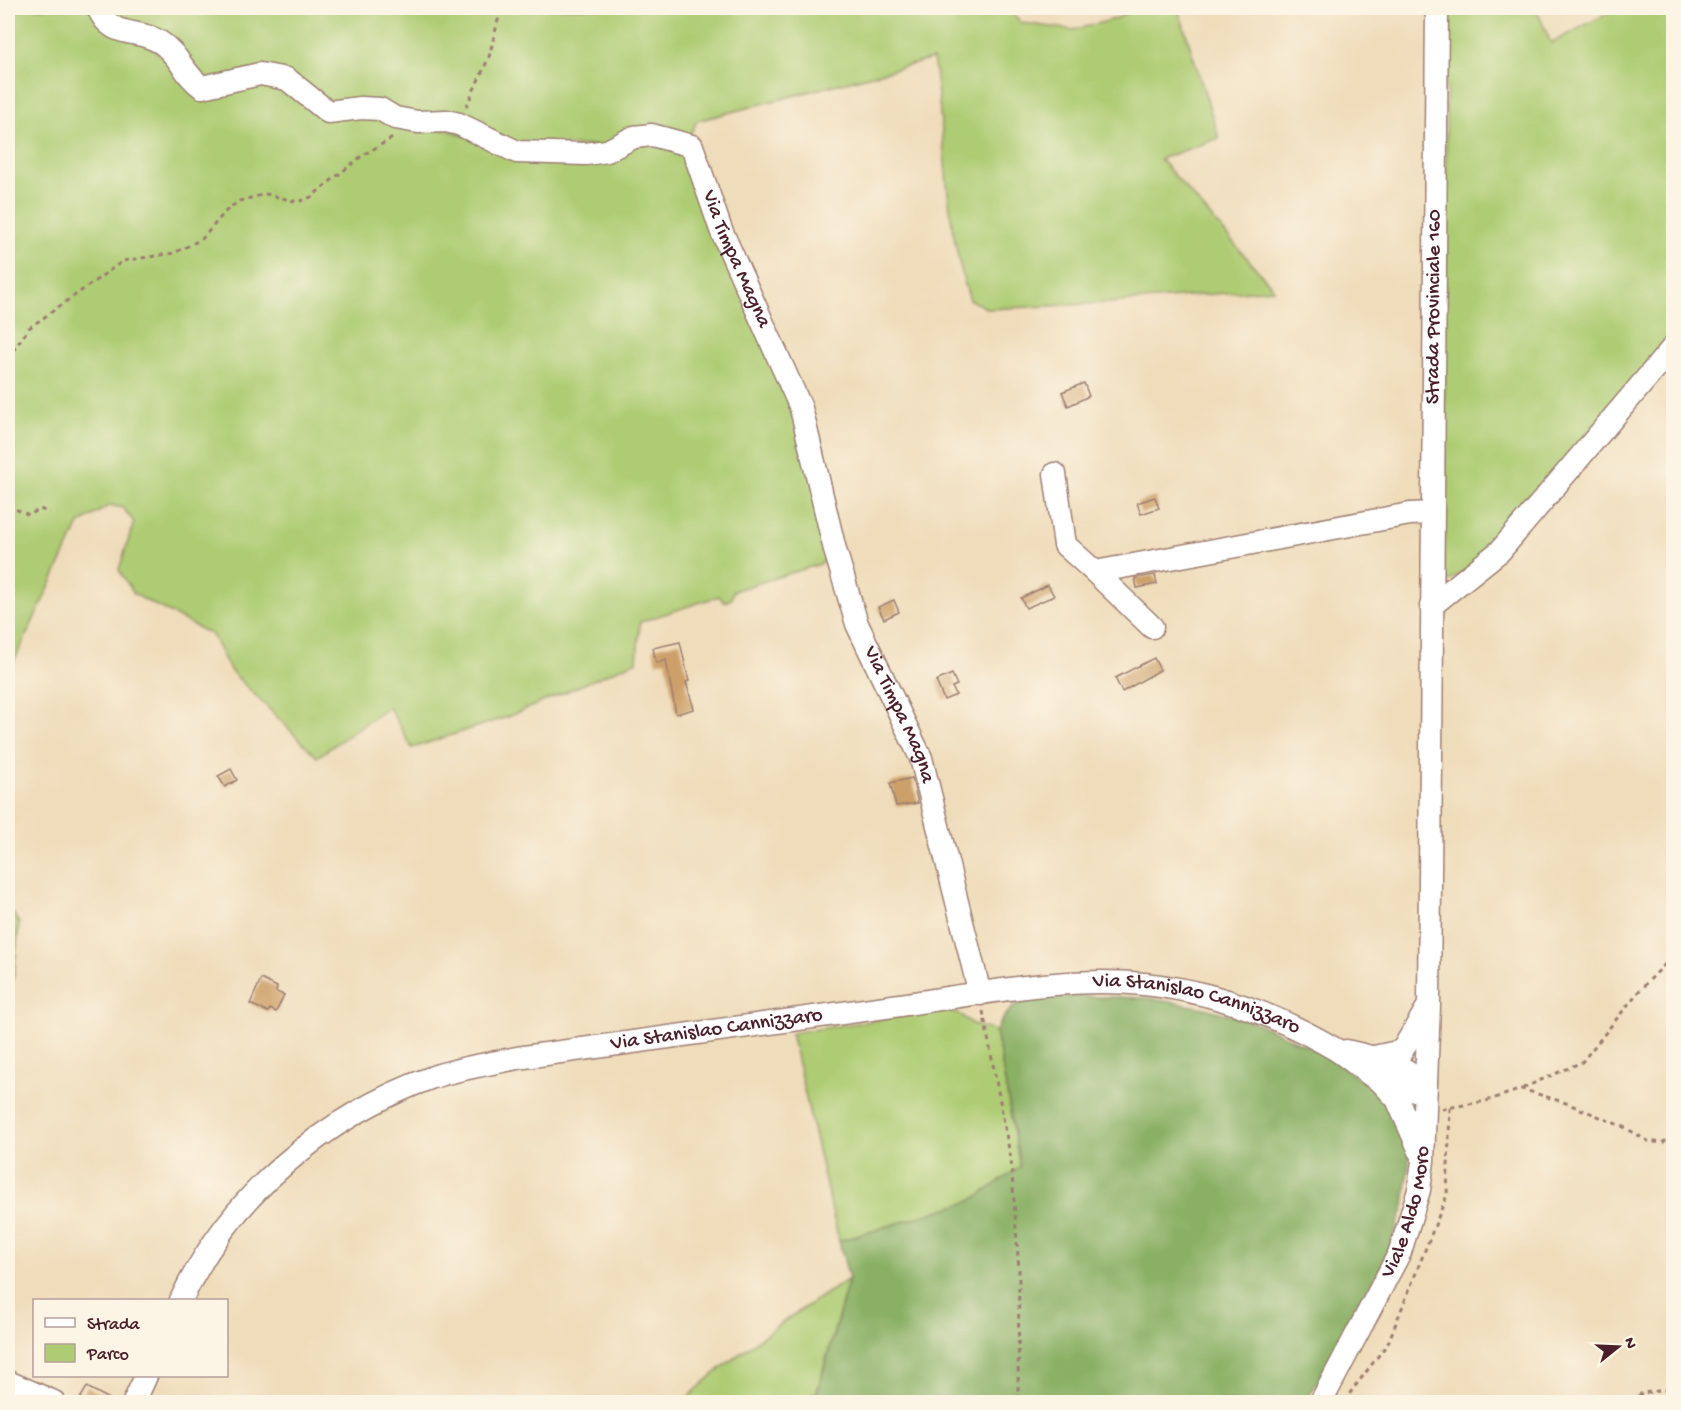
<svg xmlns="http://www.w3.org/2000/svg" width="1681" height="1410" font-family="'Gochi Hand',sans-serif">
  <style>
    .green { fill: #aecc73; stroke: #7c764f; stroke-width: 1.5 }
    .forest { fill: #8ab065; stroke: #6a6848; stroke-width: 1.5 }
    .building { fill: #cda069 }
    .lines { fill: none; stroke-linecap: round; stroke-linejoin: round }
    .minor-casing { stroke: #9c7e72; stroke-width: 25 }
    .path { stroke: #9c7e72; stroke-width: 3; stroke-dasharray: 4.5 4.5; stroke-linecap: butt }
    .minor { stroke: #fff; stroke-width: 22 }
    .labels { text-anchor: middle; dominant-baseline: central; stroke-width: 5; stroke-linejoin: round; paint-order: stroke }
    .street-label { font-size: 21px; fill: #4a1f2b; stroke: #fcf5e5 }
  </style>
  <rect width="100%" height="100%" fill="#fcf5e5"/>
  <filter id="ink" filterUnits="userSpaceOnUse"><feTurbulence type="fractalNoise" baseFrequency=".0167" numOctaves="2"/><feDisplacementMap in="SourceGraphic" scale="12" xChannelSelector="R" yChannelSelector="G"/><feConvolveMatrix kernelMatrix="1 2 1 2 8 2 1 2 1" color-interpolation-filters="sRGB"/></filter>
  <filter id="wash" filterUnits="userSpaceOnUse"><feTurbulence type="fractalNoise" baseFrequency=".008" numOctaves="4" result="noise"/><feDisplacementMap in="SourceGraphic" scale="24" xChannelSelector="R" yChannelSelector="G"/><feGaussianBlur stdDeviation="1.35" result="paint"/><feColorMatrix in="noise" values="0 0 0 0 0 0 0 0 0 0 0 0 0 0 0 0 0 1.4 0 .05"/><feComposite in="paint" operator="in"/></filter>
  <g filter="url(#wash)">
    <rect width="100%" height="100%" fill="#efdcba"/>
    <g class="green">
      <path d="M 8,8 L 88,8 L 146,42 L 186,80 L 261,78 L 362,112 L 439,126 L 517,156 L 638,141 L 678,144 L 798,410 L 831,557 L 820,564 L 733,591 L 732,599 L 724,602 L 719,596 L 640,622 L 637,661 L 510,716 L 412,748 L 389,707 L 317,757 L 230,670 L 212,635 L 134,594 L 119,570 L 134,522 L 123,508 L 110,505 L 79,524 L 8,674 Z"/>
      <path d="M 107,8 L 1007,8 L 1022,23 L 1073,30 L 1115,19 L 1136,8 L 1178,8 L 1219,138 L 1160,159 L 1274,289 L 1107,303 L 988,309 L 970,300 C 943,222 947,139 933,59 L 697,121 L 689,137 L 607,145 L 518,146 L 332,106 L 308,87 L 204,81 L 119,24 Z"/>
      <path d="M 1447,8 L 1536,8 L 1551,43 L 1618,8 L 1673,8 L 1673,339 L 1489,556 L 1448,582 L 1443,580 Z"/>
      <path d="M 8,906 L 19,923 L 14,975 L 8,991 Z"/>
      <path d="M 943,1010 L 959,1014 L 974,1025 L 996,1031 L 1020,1167 L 971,1201 L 839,1241 L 791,1033 Z"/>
      <path d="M 849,1279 L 817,1391 L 802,1402 L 683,1402 C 733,1354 790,1316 849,1279 Z"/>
    </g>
    <path class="forest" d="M 1067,996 L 1147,998 L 1205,1008 L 1257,1023 L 1330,1057 L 1386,1099 L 1410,1152 L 1404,1206 L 1384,1263 L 1306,1402 L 802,1402 L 818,1391 L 849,1279 L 839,1241 L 971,1201 L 1020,1167 L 996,1031 C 1013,996 1031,999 1067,996 Z"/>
    <g id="blocks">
      <g class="building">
        <path d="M 1084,383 L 1089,396 L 1068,406 L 1062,392 Z"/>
        <path d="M 1155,497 L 1159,508 L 1141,514 L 1137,503 Z"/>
        <path d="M 1155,575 L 1157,584 L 1137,588 L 1135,578 Z"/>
        <path d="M 1048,585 L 1054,596 L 1026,608 L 1021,598 Z"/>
        <path d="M 894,600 L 899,612 L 884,619 L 878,607 Z"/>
        <path d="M 680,642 L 689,681 L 686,682 L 694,709 L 676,714 L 666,660 L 656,663 L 653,648 Z"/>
        <path d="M 1154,658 L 1160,670 L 1122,692 L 1115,678 Z"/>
        <path d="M 952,674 L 957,685 L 952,687 L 956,695 L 944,700 L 936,681 Z"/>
        <path d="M 231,769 L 237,780 L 225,787 L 218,776 Z"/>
        <path d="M 912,778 L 918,803 L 896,806 L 890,783 Z"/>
        <path d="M 261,979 L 277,987 L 276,992 L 284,995 L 276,1012 L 270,1009 L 268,1012 L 250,1004 Z"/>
        <path d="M 87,1387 L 115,1402 L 78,1402 Z"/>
      </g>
    </g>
  </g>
  <g filter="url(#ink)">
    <use href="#blocks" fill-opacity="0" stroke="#9c7e72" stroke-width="1.5"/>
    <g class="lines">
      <g class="minor-casing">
        <g id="minor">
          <path id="s1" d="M 98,8 C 112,40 135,27 160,42 C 179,54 184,75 202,87 L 260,74 L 287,79 L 328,112 L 361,108 L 380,109 L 395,118 L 418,122 L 446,121 L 459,124 L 517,152 L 586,154 L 607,151 L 634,137 L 652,135 L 692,146 L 721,230 L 801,408 L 835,550 L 857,624 L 921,758 L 980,994"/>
          <path d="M 1055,474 L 1065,545 L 1095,572 L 1410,514 L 1432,513"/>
          <path d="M 1095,572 L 1152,627"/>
          <path d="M 1431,606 L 1500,551 L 1674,346"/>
          <path d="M 1346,1051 C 1372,1057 1409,1064 1425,1087"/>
          <path d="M 1374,1057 L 1402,1051 L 1426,1010"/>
          <path d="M 1384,1085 L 1397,1099 L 1420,1151"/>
          <path id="s2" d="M 181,1300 C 230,1195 325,1116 433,1077 C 460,1068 489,1064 517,1058 C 645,1040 773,1022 900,1005 C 980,994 1063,976 1144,984 C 1211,991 1277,1015 1335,1049 C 1363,1066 1389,1101 1425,1087"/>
          <path d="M 8,1382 L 54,1402"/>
          <path d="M 134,1402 L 146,1376"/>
          <path id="s3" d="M 1321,1402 L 1400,1252 L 1419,1190 L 1423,1161 L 1429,1005 L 1437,8"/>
        </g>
      </g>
      <g class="path">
        <path d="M 466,107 L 489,57 L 501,8"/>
        <path d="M 8,358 L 29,328 L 123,261 L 174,253 L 202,239 L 226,211 L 239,201 L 266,194 L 298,202 L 311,197 L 363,155 L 396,136"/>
        <path d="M 8,385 L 10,358"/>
        <path d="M 8,495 L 11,507 L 29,515 L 40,509 L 49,513"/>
        <path d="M 983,1011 L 1011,1160 L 1019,1270 L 1018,1402"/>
        <path d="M 1523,1088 L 1582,1062 L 1639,991 L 1674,955"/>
        <path d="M 1442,1109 L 1486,1101 L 1522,1089 L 1566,1103 L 1624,1127 L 1648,1141 L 1662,1143 L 1674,1135"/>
        <path d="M 1344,1401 L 1388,1343 L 1447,1195 L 1450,1108"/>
        <path d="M 1631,1402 L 1642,1393 L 1674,1389"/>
      </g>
      <use href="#minor" class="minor"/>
    </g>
  </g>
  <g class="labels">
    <g class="street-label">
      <text stroke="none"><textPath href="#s1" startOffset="776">Via Timpa Magna</textPath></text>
      <text stroke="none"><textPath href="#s3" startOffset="1118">Strada Provinciale 160</textPath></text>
      <text stroke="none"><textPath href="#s1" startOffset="1262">Via Timpa Magna</textPath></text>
      <text stroke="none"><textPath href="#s2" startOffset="1119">Via Stanislao Cannizzaro</textPath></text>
      <text stroke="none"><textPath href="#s2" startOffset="633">Via Stanislao Cannizzaro</textPath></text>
      <text stroke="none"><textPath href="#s3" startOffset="210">Viale Aldo Moro</textPath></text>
    </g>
  </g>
  <rect width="1681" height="1410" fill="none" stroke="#fcf5e5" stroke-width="30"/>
  <rect x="33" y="1299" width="195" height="78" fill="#fcf5e5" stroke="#b59f9b" stroke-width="1.5"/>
  <rect x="45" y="1318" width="30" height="9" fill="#ffffff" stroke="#b59f9b" stroke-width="1.5"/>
  <text x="87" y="1329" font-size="18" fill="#4a1f2b">Strada</text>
  <rect x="45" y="1344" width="30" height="18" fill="#aecc73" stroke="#b59f9b" stroke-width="1.5"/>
  <text x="87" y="1359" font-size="18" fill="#4a1f2b">Parco</text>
  <g transform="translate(1618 1347) rotate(72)" stroke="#fcf5e5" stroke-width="4.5" paint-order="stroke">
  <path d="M0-4.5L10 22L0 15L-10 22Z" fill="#4a1f2b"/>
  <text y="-9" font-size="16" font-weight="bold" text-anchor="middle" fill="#4a1f2b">N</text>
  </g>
</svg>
